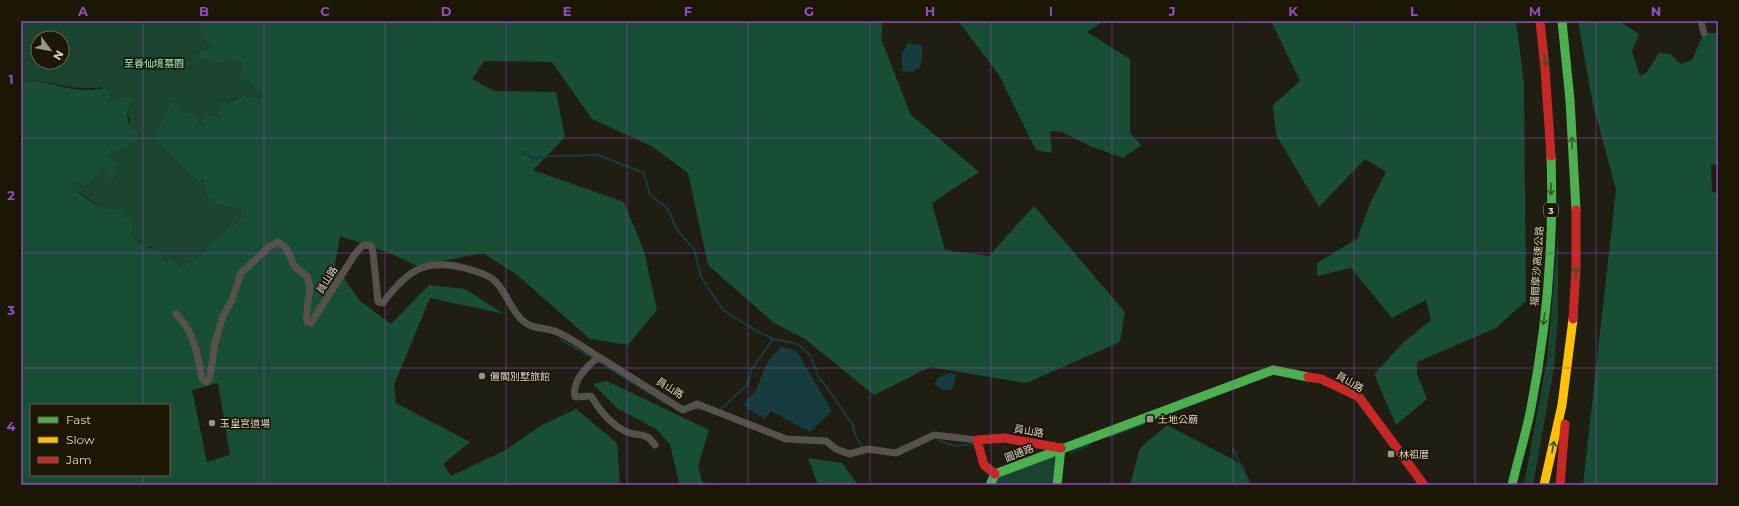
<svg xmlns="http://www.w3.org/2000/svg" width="1739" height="506" font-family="Montserrat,'Noto Sans TC',sans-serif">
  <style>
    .green { fill: #1b4430; fill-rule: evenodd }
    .forest { fill: #184e36; fill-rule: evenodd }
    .water { fill: #163c40 }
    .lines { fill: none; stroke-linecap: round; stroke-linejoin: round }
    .stream { stroke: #163c40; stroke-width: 2 }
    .street { stroke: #57514c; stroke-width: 7 }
    .fast { stroke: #4caf50; stroke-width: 9 }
    .slow { stroke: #ffc107; stroke-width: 9 }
    .jam { stroke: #c62828; stroke-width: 9 }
    .oneway { stroke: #325b26 }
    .grid { fill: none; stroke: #8e4ec1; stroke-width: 1; stroke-opacity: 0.55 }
    .poi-dot { fill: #989589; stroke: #1c1604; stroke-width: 1.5 }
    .labels { text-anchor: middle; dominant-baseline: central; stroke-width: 3.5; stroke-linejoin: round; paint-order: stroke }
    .shield { fill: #1c1604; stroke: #a09c8e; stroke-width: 1 }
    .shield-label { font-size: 9px; font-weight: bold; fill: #d9d5c9 }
    .park-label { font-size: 10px; fill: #9bf6ca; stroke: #1c1604 }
    .street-label { font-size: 10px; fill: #d9d5c9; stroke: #1c1604 }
    .poi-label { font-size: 10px; fill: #d9d5c9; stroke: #1c1604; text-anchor: start }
    .neatline { fill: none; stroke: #8e4ec1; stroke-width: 1.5 }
    .grid-label { font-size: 13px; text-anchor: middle; font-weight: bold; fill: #8e4ec1 }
  </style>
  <rect width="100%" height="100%" fill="#201d13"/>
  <g class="green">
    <path d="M 21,21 L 198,21 L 202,38 L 212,46 L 200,52 L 197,58 L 224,57 L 242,64 L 239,79 L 251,84 L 263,93 L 259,99 L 243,95 C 238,98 230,100 226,105 C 218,114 212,128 196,124 L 196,114 L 180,110 L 170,103 L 164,118 L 201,182 L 202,179 L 205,183 L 207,194 L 225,207 L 240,209 L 243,217 L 212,241 L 204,253 L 181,267 L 171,257 L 167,262 L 161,258 L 152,247 L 143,246 L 132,236 L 112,211 L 102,208 L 72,188 L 75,180 L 94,176 L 102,168 L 110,179 L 109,157 L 111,151 L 115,153 L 140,139 L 136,131 L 129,126 L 130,120 L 122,97 L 110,101 L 102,87 C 73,93 49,78 21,82 ZM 38,38 L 62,38 L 62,62 L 38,62 Z"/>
    <path d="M 1558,236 L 1558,317 L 1554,368 L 1533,485 L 1524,485 L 1547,359 Z"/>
    <path d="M 1057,455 L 1052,485 L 989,485 L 989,481 Z"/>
  </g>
  <g class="forest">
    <path d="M 198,21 L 883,21 L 881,39 L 911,115 L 979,172 L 932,203 L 945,250 L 989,256 L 1034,206 L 1125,312 L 1120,342 L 1026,383 L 930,367 L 874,395 L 805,339 L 774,323 L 708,265 L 688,173 L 651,146 L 592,119 L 552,62 L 484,61 L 472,79 L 494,91 L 556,92 L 565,137 L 533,170 L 624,202 L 644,251 L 657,310 L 628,345 L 590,339 L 516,274 L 483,253 L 417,266 L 392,254 L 340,236 L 335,264 L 359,300 L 391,324 L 429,285 L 465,289 L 504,314 L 430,298 L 394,385 L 396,403 L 470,442 L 443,464 L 451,476 L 506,450 L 540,426 L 576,409 L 617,443 L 620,485 L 21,485 L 21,82 C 45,78 65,91 88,90 C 96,90 101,87 109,90 L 110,101 L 122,97 L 131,98 L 127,113 L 129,126 L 136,131 L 140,139 L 115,153 L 111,151 L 109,157 L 116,165 L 114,177 L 110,179 L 102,168 L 85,186 L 76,180 L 72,188 C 85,197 102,213 118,209 L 133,224 L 132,236 C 135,239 140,245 144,246 C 154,249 158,248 161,258 L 167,262 L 171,257 L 181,267 L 204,253 L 212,241 L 243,217 L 240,209 C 230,208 214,206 207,195 C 205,190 206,184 203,179 L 200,182 L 155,138 L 170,103 L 177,103 L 180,110 L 196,114 L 197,123 L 202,125 L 205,114 L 218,117 L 221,101 L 227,104 L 243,95 L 259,99 L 263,94 L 251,84 L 239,79 L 242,64 L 224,57 L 221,63 L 196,58 L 200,52 L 212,46 L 202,38 ZM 218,383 L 230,455 L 207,462 L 192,390 ZM 31,405 L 169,405 L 169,475 L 31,475 Z"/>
    <path d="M 958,21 L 1104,21 L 1087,32 L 1130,59 L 1130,133 L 1141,145 L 1123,158 L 1090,146 L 1062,132 L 1050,131 L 1052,153 L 1036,150 L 999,75 Z"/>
    <path d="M 1271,21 L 1516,21 L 1524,83 L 1526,301 L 1496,328 L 1417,362 L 1417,374 L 1427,399 L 1396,425 L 1374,374 L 1403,343 L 1431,320 L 1426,300 L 1392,318 L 1351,268 L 1317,276 L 1317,263 L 1357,239 L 1369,206 L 1386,172 L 1365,159 L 1319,207 L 1276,135 L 1273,105 L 1300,81 Z"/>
    <path d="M 1578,21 L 1624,21 L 1622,23 L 1639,34 L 1632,51 L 1640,76 L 1647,72 L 1659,53 L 1670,54 L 1681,64 L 1692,60 L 1704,33 L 1718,33 L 1718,164 L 1711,165 L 1712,192 L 1718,193 L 1718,485 L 1583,485 L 1616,190 L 1592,100 Z"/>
    <path d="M 607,381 L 709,430 L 698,466 L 702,482 L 727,485 L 677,485 L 679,482 L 670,444 L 656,429 L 617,408 L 593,384 Z"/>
    <path d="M 1167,425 L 1243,465 L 1250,485 L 1130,485 L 1140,448 Z"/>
    <path d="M 808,458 L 842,463 L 858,485 L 818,485 Z"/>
  </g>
  <g class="water">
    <path d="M 908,43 L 922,46 L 922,58 L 920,67 L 912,72 L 902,71 L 902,53 Z"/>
    <path d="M 781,347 L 797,351 L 832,411 L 810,432 L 771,411 L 764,419 L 743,405 L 756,390 L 767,362 Z"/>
    <path d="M 951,373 L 956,375 L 952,390 L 943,390 L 934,384 L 939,377 Z"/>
  </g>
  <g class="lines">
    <g class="stream">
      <path d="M 520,151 L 535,159 L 551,156 L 598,155 L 644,173 L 650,195 L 667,208 L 678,231 L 694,249 L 701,277 L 723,310 L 750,327 L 773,339 L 798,344 L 810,355 L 818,375 L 853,425 L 855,435 L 863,448"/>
      <path d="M 560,339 L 594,359"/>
      <path d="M 597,361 L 667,404"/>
      <path d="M 692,409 L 702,409"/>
      <path d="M 720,410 L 747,385 L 752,369 L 773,339"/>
      <path d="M 1109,437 L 1143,424"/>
      <path d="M 939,441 L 956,446 L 975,444"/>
      <path d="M 1233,449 L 1251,485"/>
      <path d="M 1070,453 L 1089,445"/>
    </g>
    <g class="street">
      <path d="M 1701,21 L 1704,33"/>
      <path d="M 176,314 C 194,331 198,356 202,379 L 207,382 L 210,377 L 215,343 L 223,316 L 232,300 L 241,273 L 270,246 L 278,242 L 286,248 L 295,267 L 307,276 L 310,287 L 306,318 L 308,322 L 311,323 L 355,254 L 361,247 L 366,245 L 371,246 L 373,252 L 378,302 L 383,303 C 407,270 426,257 468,269 C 477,272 488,274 495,281 C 507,293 510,309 523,321 C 533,330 546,327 557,332 C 572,338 585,349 599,357"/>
      <path d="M 655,445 C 645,430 638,438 625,431 C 610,424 600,411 591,396 L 575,397 C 572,380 587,366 599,357 L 683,410 L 697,404 L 786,439 L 826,441 L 836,449 L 849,454 L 868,449 L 896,453 L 934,435 L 977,440"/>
    </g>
    <g class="fast">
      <path d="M 1562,21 L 1570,100 L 1576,210"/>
      <path d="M 990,485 L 995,474 L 1273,370 L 1308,377"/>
      <path d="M 1057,485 L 1061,448"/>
      <path d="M 1512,485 C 1518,459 1526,434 1531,408 C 1547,326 1554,240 1551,156"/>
    </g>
    <path class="slow" d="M 1544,485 L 1562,405 L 1573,319"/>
    <g class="jam">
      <path d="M 1540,21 L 1545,68 L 1551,156"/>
      <path d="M 1573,319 L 1576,269 L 1576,210"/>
      <path d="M 1308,377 L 1321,379 L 1359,397 L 1424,485"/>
      <path d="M 995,474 L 984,465 L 977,440 L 1004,438 L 1061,448"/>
      <path d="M 1560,485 L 1565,424"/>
    </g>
  </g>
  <defs><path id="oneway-shaft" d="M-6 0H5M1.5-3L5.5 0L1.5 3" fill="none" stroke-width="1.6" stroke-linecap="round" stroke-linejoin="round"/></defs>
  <g class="oneway">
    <use href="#oneway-shaft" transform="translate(1545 60) rotate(83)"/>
    <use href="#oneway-shaft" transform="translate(1572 143) rotate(-93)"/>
    <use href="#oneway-shaft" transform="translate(1551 189) rotate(91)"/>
    <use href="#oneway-shaft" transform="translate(1576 273) rotate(-88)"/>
    <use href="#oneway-shaft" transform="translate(1544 319) rotate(98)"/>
    <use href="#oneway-shaft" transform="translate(1553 447) rotate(-80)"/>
  </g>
  <path class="grid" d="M 143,21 L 143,405M 264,21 L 264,485M 385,21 L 385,485M 506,21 L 506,485M 627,21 L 627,485M 748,21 L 748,485M 870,21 L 870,485M 991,21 L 991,485M 1112,21 L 1112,485M 1233,21 L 1233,485M 1354,21 L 1354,485M 1475,21 L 1475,485M 1596,21 L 1596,485M 21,138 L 1718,138M 21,253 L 1718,253M 21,368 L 1718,368M 143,475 L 143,485"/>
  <g class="poi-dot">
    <circle cx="482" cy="376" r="4"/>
    <rect x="1146" y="415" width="8" height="8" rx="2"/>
    <circle cx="212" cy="423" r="4"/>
    <rect x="1387" y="450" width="8" height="8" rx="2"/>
  </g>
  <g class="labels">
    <rect class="shield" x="1544" y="203" width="14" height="14" rx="3"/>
    <g class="shield-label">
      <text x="1551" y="210">3</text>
    </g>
    <g class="park-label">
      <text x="154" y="63">至善仙境墓園</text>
    </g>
    <g class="street-label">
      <text transform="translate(1537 266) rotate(-86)">福爾摩沙高速公路</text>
      <text transform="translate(327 280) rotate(-58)">員山路</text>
      <text transform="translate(1350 382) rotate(30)">員山路</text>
      <text transform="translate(670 388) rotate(32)">員山路</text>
      <text transform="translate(1029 431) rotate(10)">員山路</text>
      <text transform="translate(1019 453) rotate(-21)">圓通路</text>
    </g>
    <g class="poi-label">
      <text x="490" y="376">儷閣別墅旅館</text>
      <text x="1158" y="419">土地公廟</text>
      <text x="220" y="423">玉皇宮道場</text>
      <text x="1399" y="454">林祖厝</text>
    </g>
  </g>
  <rect width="1739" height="506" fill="none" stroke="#1c1604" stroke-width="44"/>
  <rect x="30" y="404" width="140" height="72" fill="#1c1604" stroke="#686253"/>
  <rect x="38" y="417" width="20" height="6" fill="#4caf50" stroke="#686253"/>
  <text x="66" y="424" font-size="12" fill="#d9d5c9">Fast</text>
  <rect x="38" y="437" width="20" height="6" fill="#ffc107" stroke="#686253"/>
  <text x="66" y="444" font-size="12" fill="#d9d5c9">Slow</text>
  <rect x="38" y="457" width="20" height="6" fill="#c62828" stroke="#686253"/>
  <text x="66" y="464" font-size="12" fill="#d9d5c9">Jam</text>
  <g transform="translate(50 50) rotate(122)"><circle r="19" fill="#1c1604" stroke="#686253"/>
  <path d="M0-3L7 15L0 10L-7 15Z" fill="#989589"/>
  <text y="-6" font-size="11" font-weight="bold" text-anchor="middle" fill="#d9d5c9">N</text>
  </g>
  <rect x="22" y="22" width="1695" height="462" class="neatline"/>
  <g class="grid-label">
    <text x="83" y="16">A</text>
    <text x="204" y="16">B</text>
    <text x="325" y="16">C</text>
    <text x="446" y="16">D</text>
    <text x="567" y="16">E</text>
    <text x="688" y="16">F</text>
    <text x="809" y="16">G</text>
    <text x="930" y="16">H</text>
    <text x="1051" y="16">I</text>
    <text x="1172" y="16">J</text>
    <text x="1293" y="16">K</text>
    <text x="1414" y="16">L</text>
    <text x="1535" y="16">M</text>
    <text x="1656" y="16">N</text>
    <text x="11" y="84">1</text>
    <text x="11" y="200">2</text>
    <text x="11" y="315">3</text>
    <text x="11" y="431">4</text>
  </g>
</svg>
